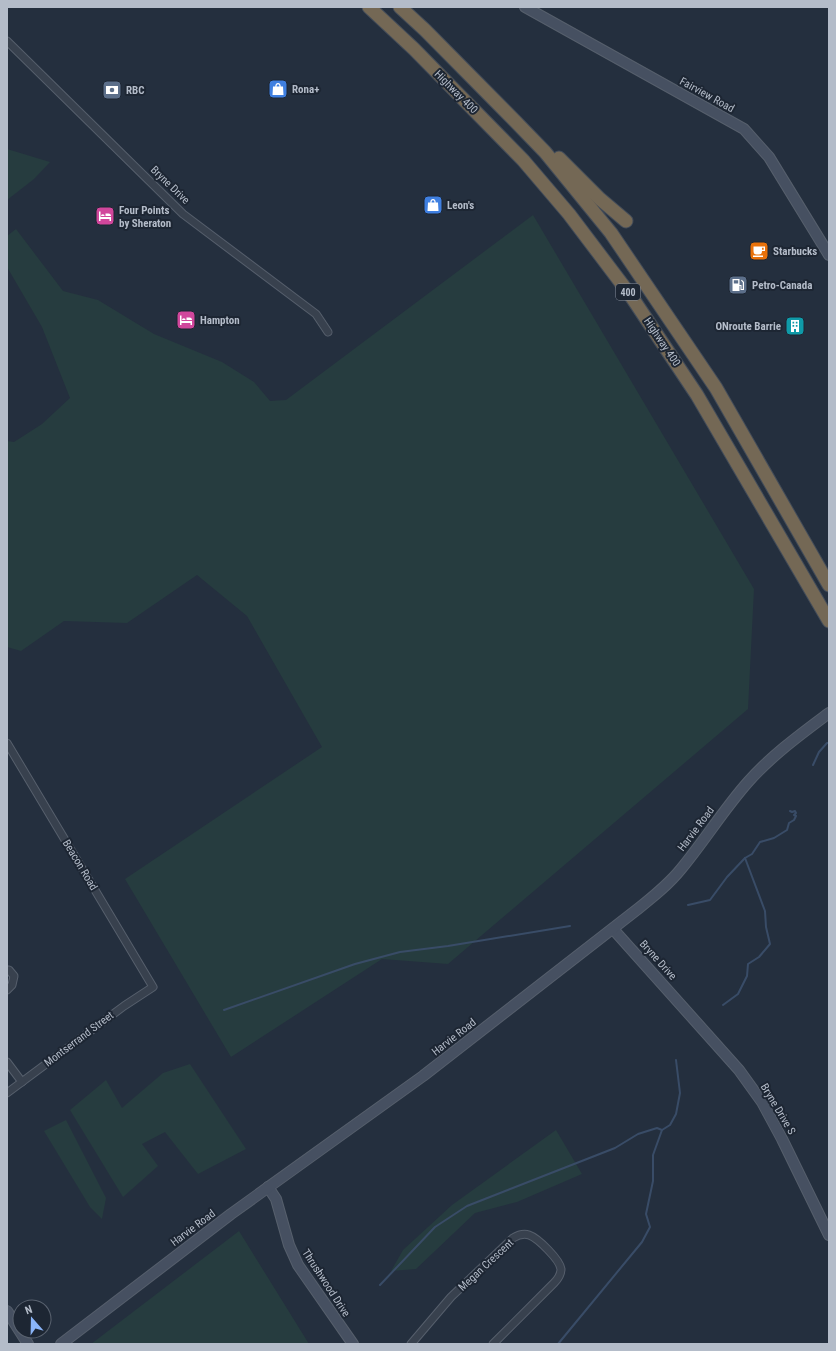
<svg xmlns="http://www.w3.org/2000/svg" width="836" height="1351" font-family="'Roboto Condensed',sans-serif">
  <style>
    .green { fill: #263c3f }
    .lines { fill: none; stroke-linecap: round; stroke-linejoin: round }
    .stream { stroke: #394c67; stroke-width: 2 }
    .street-casing { stroke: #565f6c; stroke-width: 9 }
    .secondary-casing { stroke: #565f6c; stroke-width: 12 }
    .highway-casing { stroke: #434c59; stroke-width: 15 }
    .street { stroke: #38414e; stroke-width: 7 }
    .secondary { stroke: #465061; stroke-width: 10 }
    .highway { stroke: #746855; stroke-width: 13 }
    .labels { text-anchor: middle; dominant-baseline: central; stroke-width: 4; stroke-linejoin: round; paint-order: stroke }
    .shield { fill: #1d2633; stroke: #878f9c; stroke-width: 1 }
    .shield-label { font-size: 10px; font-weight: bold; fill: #b4bcc9 }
    .poi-label { font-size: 11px; font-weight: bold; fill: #b4bcc9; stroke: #1d2633; text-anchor: start }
    .street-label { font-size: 11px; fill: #b4bcc9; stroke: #1d2633 }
  </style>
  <rect width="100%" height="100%" fill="#242f3e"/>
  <g class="green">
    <path d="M 7,149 L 50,162 L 34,179 L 7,200 Z"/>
    <path d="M 533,215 L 754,589 L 748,709 L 448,964 L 382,959 L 231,1057 L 125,879 L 322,747 L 247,616 L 197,575 L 127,623 L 64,621 L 21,651 L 7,647 L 7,441 L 14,442 L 42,424 L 70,398 L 42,327 L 7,267 L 7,236 L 16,229 L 63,291 L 98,300 L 154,334 L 222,362 L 254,382 L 270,401 L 286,400 Z"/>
    <path d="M 190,1064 L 246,1149 L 198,1174 L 165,1132 L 142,1144 L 158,1166 L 123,1197 L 70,1110 L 106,1080 L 122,1108 L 163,1073 Z"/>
    <path d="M 66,1120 L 106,1198 L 102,1219 L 90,1207 L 44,1131 Z"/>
    <path d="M 556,1130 L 582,1174 L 517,1202 L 475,1213 L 416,1269 L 391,1271 L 403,1250 L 452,1205 Z"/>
    <path d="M 239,1231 L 309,1344 L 91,1344 Z"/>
  </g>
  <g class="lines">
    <g class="stream">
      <path d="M 813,765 L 819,752 L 827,743 L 829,743"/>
      <path d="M 688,905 L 710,900 L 727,877 L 745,858 L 752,854 L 760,842 L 774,838 L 787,830 L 789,823 L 794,820 L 796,816 L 794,815 L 796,813 L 795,811 L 792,812 L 790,811"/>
      <path d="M 723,1005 L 738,994 L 747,976 L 748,964 L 759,957 L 770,944 L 766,927 L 765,911 L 745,858"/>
      <path d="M 224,1010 L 355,964 L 400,952 L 448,946 L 570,926"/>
      <path d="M 380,1285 L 435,1227 L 467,1206 L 615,1148 L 638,1134 L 657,1128 L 662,1130"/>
      <path d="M 558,1344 L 642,1242 L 650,1227 L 646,1214 L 653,1181 L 653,1155 L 662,1130 L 670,1125 L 676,1114 L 680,1093 L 676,1060"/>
    </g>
    <g class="street-casing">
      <g id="street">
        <path d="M 7,41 L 183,214 L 316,314 L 328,332"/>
        <path d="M 7,743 L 153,987 L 124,1006 L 7,1093"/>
        <path d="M 7,970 L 9,970 L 14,976 L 12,985 L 7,990"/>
        <path d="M 7,1062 L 22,1082"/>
        <path d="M 411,1344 L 451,1297 L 513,1238 C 518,1235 523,1233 529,1235 C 538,1238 560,1260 561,1269 C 561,1275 558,1279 554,1283 L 493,1344"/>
      </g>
    </g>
    <g class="secondary-casing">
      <g id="secondary">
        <path d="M 525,7 L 744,129 L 769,157 L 829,255"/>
        <path d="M 613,929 L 739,1070 L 762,1102 L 782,1139 L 829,1235"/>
        <path d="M 268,1187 L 276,1199 L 289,1245 L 298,1265 L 353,1344"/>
        <path d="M 7,1311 L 28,1344"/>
        <path d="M 61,1344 L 231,1214 L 423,1076 L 639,908 C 654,896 669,884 681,869 C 705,840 724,809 748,782 C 772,755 801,734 829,713"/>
      </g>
    </g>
    <g class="highway-casing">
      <g id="highway">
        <path d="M 369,7 L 414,49 L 523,160 L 569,214 L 631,296 L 697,395 L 829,621"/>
        <path d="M 400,7 L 425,30 L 514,120 L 545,152 L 611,233 L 716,388 L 829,585"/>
        <path d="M 559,158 L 600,199 L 626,221"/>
      </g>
    </g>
    <use href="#street" class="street"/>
    <use href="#secondary" class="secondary"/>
    <use href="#highway" class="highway"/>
  </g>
  <defs>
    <g id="shop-square" transform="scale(1)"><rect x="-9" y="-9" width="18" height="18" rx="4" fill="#3f7fe0" stroke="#1d2633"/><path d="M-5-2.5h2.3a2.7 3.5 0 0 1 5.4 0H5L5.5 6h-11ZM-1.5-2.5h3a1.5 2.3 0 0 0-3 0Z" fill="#fff"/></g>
    <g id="bank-square" transform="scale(1)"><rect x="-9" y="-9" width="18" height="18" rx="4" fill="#5c6f8a" stroke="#1d2633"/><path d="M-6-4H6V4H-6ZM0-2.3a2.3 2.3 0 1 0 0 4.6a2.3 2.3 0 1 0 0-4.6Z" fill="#fff"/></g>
    <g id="hotel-square" transform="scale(1)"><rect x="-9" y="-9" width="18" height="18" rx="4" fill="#d1479c" stroke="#1d2633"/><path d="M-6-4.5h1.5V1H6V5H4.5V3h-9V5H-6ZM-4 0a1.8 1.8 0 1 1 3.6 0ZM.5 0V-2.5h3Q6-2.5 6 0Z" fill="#fff"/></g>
    <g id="cafe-square" transform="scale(1)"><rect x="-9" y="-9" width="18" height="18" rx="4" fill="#e8710a" stroke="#1d2633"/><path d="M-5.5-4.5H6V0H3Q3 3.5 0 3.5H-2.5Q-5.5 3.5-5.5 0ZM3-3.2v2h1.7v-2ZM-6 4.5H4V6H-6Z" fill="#fff"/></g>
    <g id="fuel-square" transform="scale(1)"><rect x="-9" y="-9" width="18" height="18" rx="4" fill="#5c6f8a" stroke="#1d2633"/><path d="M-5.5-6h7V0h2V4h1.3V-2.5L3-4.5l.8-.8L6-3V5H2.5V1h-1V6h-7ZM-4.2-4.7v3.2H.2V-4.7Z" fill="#fff"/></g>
    <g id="building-square" transform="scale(1)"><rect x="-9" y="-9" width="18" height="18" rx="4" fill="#0f9aa8" stroke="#1d2633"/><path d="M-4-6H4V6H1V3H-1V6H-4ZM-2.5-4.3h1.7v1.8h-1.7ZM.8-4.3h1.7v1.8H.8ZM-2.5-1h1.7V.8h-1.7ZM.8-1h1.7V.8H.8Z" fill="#fff"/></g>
  </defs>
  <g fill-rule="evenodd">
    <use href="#shop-square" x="278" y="89"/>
    <use href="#bank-square" x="112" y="90"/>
    <use href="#shop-square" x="433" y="205"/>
    <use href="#hotel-square" x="105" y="216"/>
    <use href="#cafe-square" x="759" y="251"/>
    <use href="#fuel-square" x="738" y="285"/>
    <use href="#hotel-square" x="186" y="320"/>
    <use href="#building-square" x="795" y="326"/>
  </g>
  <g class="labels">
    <rect class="shield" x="616" y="284" width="24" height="16" rx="3"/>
    <g class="shield-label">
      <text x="628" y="292">400</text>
    </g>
    <g class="poi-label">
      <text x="292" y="89">Rona+</text>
      <text x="126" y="90">RBC</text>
      <text x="447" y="205">Leon's</text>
      <text x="119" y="210">Four Points<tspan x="119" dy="13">by Sheraton</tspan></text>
      <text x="773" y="251">Starbucks</text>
      <text x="752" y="285">Petro-Canada</text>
      <text x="200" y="320">Hampton</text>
      <text x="781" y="326" text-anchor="end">ONroute Barrie</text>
    </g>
    <g class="street-label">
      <text transform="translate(456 92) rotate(45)">Highway 400</text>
      <text transform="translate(707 95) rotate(29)">Fairview Road</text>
      <text transform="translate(170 185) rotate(44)">Bryne Drive</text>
      <text transform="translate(662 342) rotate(56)">Highway 400</text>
      <text transform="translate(696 829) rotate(-53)">Harvie Road</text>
      <text transform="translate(80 865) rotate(59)">Beacon Road</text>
      <text transform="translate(658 960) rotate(48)">Bryne Drive</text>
      <text transform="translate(454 1037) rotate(-38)">Harvie Road</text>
      <text transform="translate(79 1039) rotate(-37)">Montserrand Street</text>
      <text transform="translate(778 1109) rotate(59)">Bryne Drive S</text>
      <text transform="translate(193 1228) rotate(-37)">Harvie Road</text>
      <text transform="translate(486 1265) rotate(-43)">Megan Crescent</text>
      <text transform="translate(326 1283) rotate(57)">Thrushwood Drive</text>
    </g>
  </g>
  <rect width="836" height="1351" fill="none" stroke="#b4bcc9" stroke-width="16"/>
  <g transform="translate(32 1319) rotate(340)"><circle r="19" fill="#1d2633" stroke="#59626f"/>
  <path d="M0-3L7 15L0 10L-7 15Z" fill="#8ab4f8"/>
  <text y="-6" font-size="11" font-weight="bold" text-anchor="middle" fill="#b4bcc9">N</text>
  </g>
</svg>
